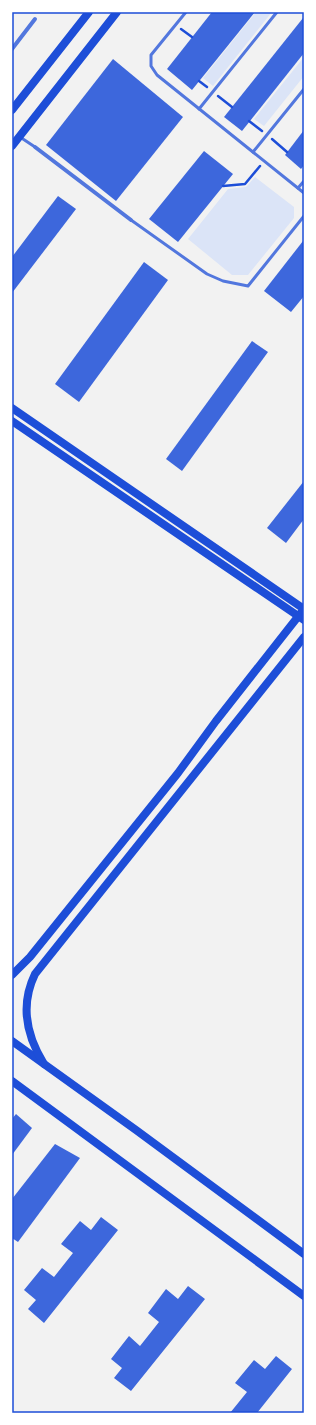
<svg xmlns="http://www.w3.org/2000/svg" width="316" height="1425" font-family="'Golos Text',sans-serif">
  <style>
    .green { fill: #dbe4f7 }
    .building { fill: #3d67dc }
    .lines { fill: none; stroke-linecap: round; stroke-linejoin: round }
    .path { stroke: #1d4ed8; stroke-width: 2.5 }
    .service { stroke: #5277de; stroke-width: 3 }
    .minor { stroke: #5277de; stroke-width: 4 }
    .secondary { stroke: #1d4ed8; stroke-width: 8 }
    .neatline { fill: none; stroke: #1d4ed8; stroke-width: 1.5 }
  </style>
  <rect width="100%" height="100%" fill="#f2f2f2"/>
  <g class="green">
    <path d="M 256,12 L 272,12 L 213,86 L 203,78 Z"/>
    <path d="M 304,57 L 304,76 L 264,126 L 254,119 Z"/>
    <path d="M 255,177 L 294,207 L 294,218 L 248,275 L 232,275 L 188,239 L 228,189 L 246,187 Z"/>
  </g>
  <g class="building">
    <path d="M 212,12 L 255,12 L 192,90 L 167,69 Z"/>
    <path d="M 303,18 L 304,53 L 242,131 L 224,117 Z"/>
    <path d="M 113,59 L 183,117 L 116,201 L 46,145 Z"/>
    <path d="M 304,130 L 304,165 L 301,169 L 285,155 Z"/>
    <path d="M 204,151 L 233,174 L 178,242 L 149,219 Z"/>
    <path d="M 58,196 L 76,209 L 12,293 L 12,257 Z"/>
    <path d="M 303,241 L 304,242 L 304,296 L 291,312 L 264,291 Z"/>
    <path d="M 144,262 L 168,280 L 79,402 L 55,384 Z"/>
    <path d="M 252,341 L 268,352 L 182,471 L 166,459 Z"/>
    <path d="M 304,481 L 304,519 L 286,543 L 267,528 Z"/>
    <path d="M 16,1114 L 32,1128 L 12,1155 L 12,1119 Z"/>
    <path d="M 55,1144 L 80,1158 L 18,1242 L 12,1238 L 12,1199 Z"/>
    <path d="M 101,1217 L 118,1230 L 44,1323 L 28,1309 L 36,1300 L 24,1290 L 42,1268 L 54,1277 L 73,1253 L 61,1244 L 80,1221 L 91,1230 Z"/>
    <path d="M 188,1286 L 205,1299 L 131,1391 L 114,1378 L 122,1368 L 111,1359 L 129,1336 L 140,1346 L 159,1322 L 148,1313 L 166,1289 L 178,1299 Z"/>
    <path d="M 276,1356 L 292,1369 L 257,1413 L 230,1413 L 247,1392 L 235,1383 L 254,1360 L 265,1369 Z"/>
  </g>
  <g class="lines">
    <g class="path">
      <path d="M 181,29 L 192,37"/>
      <path d="M 199,81 L 207,87"/>
      <path d="M 218,96 L 232,107"/>
      <path d="M 249,121 L 262,131"/>
      <path d="M 272,139 L 287,152"/>
      <path d="M 223,186 L 245,184 L 260,166"/>
    </g>
    <g class="service">
      <path d="M 186,12 L 151,55 L 151,66 L 157,75 L 304,193"/>
      <path d="M 199,109 L 277,12"/>
      <path d="M 20,137 L 35,147"/>
      <path d="M 253,152 L 304,89"/>
      <path d="M 298,188 L 304,181"/>
      <path d="M 131,220 L 207,274 L 223,281 L 248,286 L 304,216"/>
    </g>
    <g class="minor">
      <path d="M 12,49 L 35,19"/>
      <path d="M 35,147 L 131,220"/>
    </g>
    <g class="secondary">
      <path d="M 12,110 L 89,12"/>
      <path d="M 12,146 L 117,12"/>
      <path d="M 12,408 L 304,609"/>
      <path d="M 12,421 L 304,620"/>
      <path d="M 12,975 L 30,957 L 178,773 L 216,721 L 304,609"/>
      <path d="M 12,1041 L 136,1130 L 304,1254"/>
      <path d="M 44,1064 C 26,1035 20,1005 35,974 L 304,637"/>
      <path d="M 12,1081 L 304,1296"/>
    </g>
  </g>
  <rect width="316" height="1425" fill="none" stroke="#ffffff" stroke-width="26"/>
  <rect x="13" y="13" width="290" height="1399" class="neatline"/>
</svg>
